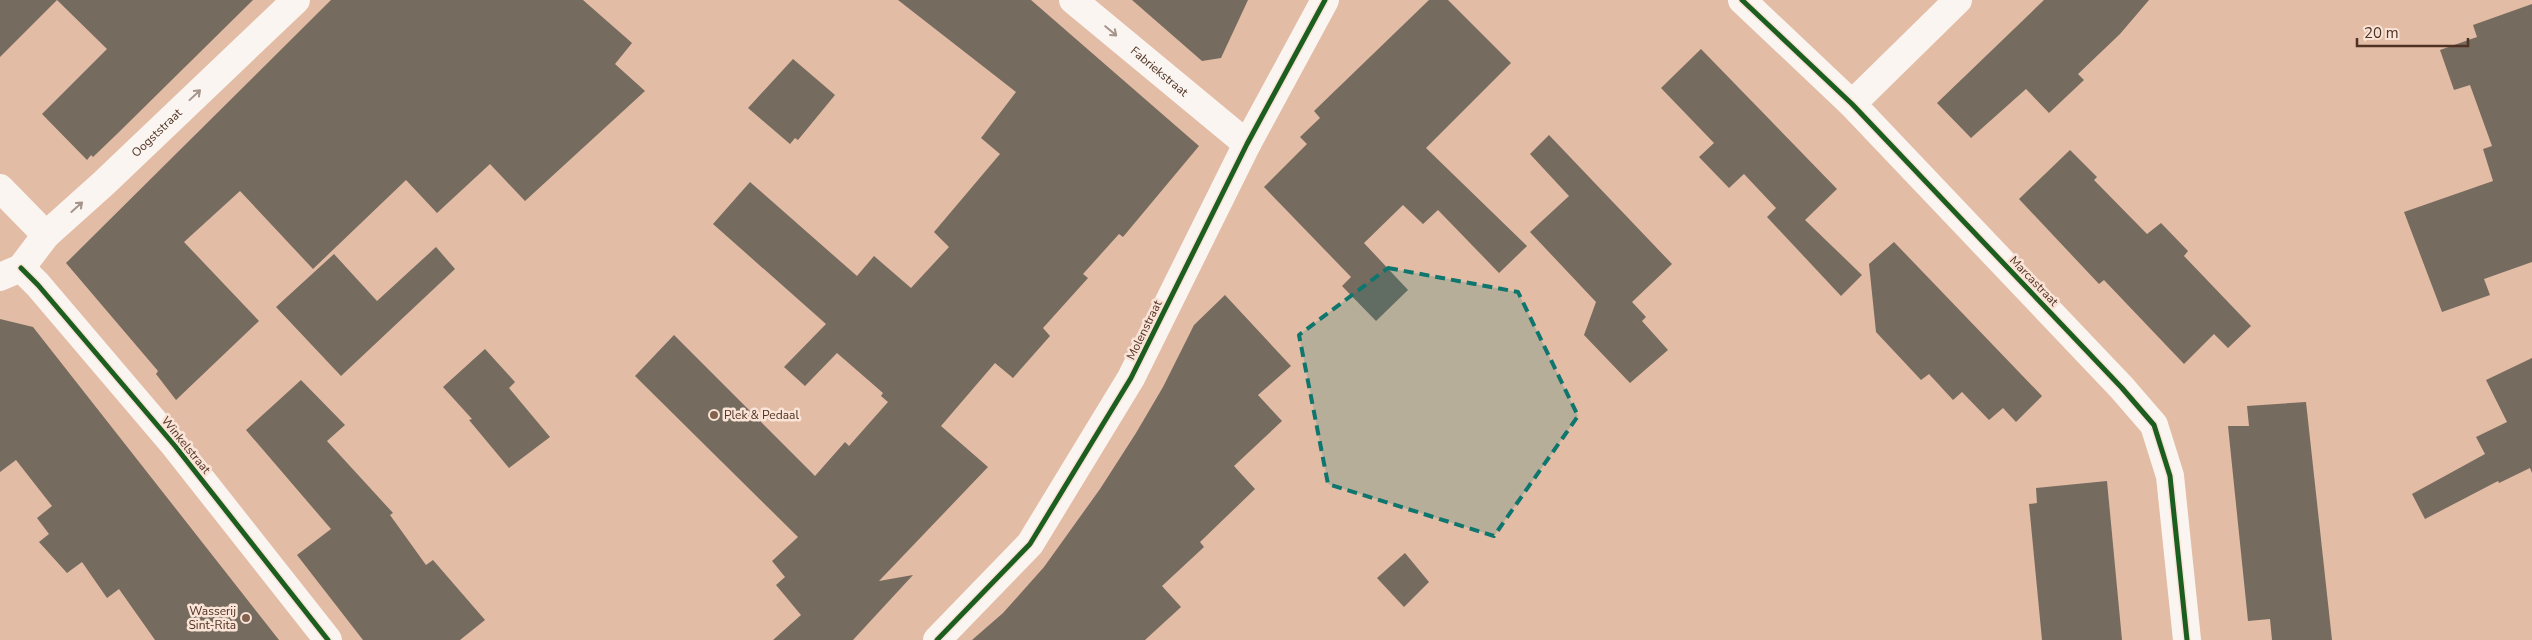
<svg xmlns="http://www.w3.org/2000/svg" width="2532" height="640" font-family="'Nunito Sans',sans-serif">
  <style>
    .building { fill: #766b5f }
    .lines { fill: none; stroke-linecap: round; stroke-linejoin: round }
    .minor { stroke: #fbf5f2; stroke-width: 28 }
    .cycleway-casing { stroke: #fae3d7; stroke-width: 8 }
    .cycleway { stroke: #1b5e20; stroke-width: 5 }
    .oneway { stroke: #a5948a }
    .marked { fill: #0f766e; fill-opacity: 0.2; stroke: #0f766e; stroke-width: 4; stroke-dasharray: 10 6; stroke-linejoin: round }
    .poi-dot { fill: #82624f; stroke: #fae3d7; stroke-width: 2 }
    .labels { text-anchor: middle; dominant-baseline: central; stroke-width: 5; stroke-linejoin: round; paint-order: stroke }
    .street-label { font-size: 12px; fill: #4f3221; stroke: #fae3d7 }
    .poi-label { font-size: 12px; fill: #4f3221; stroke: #fae3d7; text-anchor: start }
  </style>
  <rect width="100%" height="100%" fill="#e2bca5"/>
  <g class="building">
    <path d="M 0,0 L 57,0 L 0,57 Z"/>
    <path d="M 57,0 L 253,0 L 117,134 L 93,157 L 91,155 L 87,160 L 42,114 L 107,49 Z"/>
    <path d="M 331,0 L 583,0 L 632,43 L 615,64 L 645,91 L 525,201 L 490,164 L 437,213 L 406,180 L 313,269 L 240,191 L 184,242 L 259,321 L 176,400 L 156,374 L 158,371 L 66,263 Z"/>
    <path d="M 898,0 L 1031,0 L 1199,146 L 1123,237 L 1119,234 L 1083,274 L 1088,278 L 1043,328 L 1050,336 L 1013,378 L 995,363 L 941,426 L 988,467 L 879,581 L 913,575 L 853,640 L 773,640 L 801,615 L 776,585 L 785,577 L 772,561 L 798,537 L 635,376 L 674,335 L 815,476 L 845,442 L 849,446 L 888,402 L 881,396 L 883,393 L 837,353 L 805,386 L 784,367 L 826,324 L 713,224 L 750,182 L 857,276 L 874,256 L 911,288 L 949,247 L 934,232 L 1000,154 L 981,138 L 1016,92 Z"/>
    <path d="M 1132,0 L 1248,0 L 1221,58 L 1202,61 Z"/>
    <path d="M 1429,0 L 1448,0 L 1511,63 L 1426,148 L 1527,246 L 1499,273 L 1438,210 L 1423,224 L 1403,205 L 1364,243 L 1408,290 L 1376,321 L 1342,286 L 1351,277 L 1264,187 L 1307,144 L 1300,137 L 1320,118 L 1314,111 Z"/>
    <path d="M 2044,0 L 2149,0 L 2120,34 L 2078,74 L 2084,80 L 2049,113 L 2026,89 L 1971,138 L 1937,103 Z"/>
    <path d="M 2532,4 L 2532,262 L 2484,279 L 2490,295 L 2442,312 L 2404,212 L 2493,181 L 2483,149 L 2492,146 L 2470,85 L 2454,90 L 2440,50 L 2477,37 L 2473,25 Z"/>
    <path d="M 1701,49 L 1837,189 L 1805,220 L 1862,275 L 1841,296 L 1767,217 L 1776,208 L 1744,174 L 1729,188 L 1699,157 L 1714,143 L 1661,88 Z"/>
    <path d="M 793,59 L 835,95 L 798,140 L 795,138 L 790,144 L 748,108 Z"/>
    <path d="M 1549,135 L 1672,264 L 1632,302 L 1646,317 L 1642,321 L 1668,350 L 1630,383 L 1584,335 L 1596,302 L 1530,232 L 1569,196 L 1530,154 Z"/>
    <path d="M 2070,150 L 2097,177 L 2094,180 L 2147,234 L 2161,223 L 2188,251 L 2184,256 L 2251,326 L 2228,348 L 2214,334 L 2184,364 L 2104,280 L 2099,284 L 2019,199 Z"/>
    <path d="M 1894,242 L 2042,396 L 2016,422 L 2003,408 L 1989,420 L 1962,392 L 1953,400 L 1929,374 L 1921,380 L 1876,332 L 1869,264 Z"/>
    <path d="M 436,247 L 455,269 L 341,376 L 276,307 L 334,254 L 377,301 Z"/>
    <path d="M 1225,295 L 1291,366 L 1258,395 L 1282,421 L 1234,466 L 1255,489 L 1200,542 L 1204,547 L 1162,586 L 1181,607 L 1145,640 L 972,640 L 1003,613 L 1044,567 L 1100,489 L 1136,433 L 1163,387 L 1194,325 Z"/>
    <path d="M 0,319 L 33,327 L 279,640 L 155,640 L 119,589 L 107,598 L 82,562 L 67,573 L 39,542 L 49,534 L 37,518 L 52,506 L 16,460 L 0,472 Z"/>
    <path d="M 485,349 L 515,382 L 509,388 L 550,437 L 509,468 L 469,420 L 472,419 L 443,387 Z"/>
    <path d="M 2532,358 L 2532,473 L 2530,468 L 2499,483 L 2498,481 L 2425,519 L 2412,494 L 2485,454 L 2476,437 L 2507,422 L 2486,380 Z"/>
    <path d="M 301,380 L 345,425 L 327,441 L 393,513 L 390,515 L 426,565 L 433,560 L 485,620 L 460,640 L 363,640 L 297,555 L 331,529 L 246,430 Z"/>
    <path d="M 2306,402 L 2332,640 L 2272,640 L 2270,619 L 2248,621 L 2228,426 L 2249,426 L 2247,406 Z"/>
    <path d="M 2107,481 L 2122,640 L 2042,640 L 2029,504 L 2037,503 L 2036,488 Z"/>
    <path d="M 1405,553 L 1429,582 L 1404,607 L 1377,578 Z"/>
  </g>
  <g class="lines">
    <g class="minor">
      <path id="s1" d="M 1073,0 L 1247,144"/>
      <path d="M 1742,0 L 1852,104 L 2122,388 L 2154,425 L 2170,476 L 2187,640"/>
      <path d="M 1852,104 L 1958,0"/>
      <path d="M 0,188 L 46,235"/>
      <path d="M 21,268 L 38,285 L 175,446 L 328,640"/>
      <path id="s2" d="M 21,268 L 46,235 L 104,183 L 296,0"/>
      <path d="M 0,277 L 21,268"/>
      <path d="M 937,640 L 1030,544 L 1131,378 L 1247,144 L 1325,0"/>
    </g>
    <g class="cycleway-casing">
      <g id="cycleway">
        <path d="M 1742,0 L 1852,104 L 2122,388 L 2154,425 L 2170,476 L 2187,640"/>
        <path d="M 21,268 L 38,285 L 175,446 L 328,640"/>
        <path d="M 937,640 L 1030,544 L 1131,378 L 1247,144 L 1325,0"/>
      </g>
    </g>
    <use href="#cycleway" class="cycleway"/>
  </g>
  <defs><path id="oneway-shaft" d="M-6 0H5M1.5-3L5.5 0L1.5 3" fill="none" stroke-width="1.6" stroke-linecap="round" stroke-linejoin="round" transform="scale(1.25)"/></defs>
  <g class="oneway">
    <use href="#oneway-shaft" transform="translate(1111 31) rotate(40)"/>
    <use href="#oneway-shaft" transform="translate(195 95) rotate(-43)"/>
    <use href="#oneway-shaft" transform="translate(77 207) rotate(-42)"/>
  </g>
  <path class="marked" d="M 1388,268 L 1518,292 L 1578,416 L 1494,536 L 1328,484 L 1299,335 Z"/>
  <g class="poi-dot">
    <circle cx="714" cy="415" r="5"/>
    <circle cx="246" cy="618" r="5"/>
  </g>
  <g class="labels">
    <g class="street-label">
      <text stroke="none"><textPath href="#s1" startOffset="112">Fabriekstraat</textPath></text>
      <text stroke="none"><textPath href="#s2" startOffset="192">Oogststraat</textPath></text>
      <text transform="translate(2034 281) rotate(46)">Marcastraat</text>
      <text transform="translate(1144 330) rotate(-64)">Molenstraat</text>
      <text transform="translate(186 445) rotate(51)">Winkelstraat</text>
    </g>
    <g class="poi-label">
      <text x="724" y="415">Plek &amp; Pedaal</text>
      <text x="236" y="611" text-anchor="end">Wasserij<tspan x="236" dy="14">Sint-Rita</tspan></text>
    </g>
  </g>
  <path d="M2357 38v8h111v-8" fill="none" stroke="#4f3221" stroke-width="2.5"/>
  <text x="2364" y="38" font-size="15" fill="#4f3221" stroke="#fae3d7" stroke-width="4" paint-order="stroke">20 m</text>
</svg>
